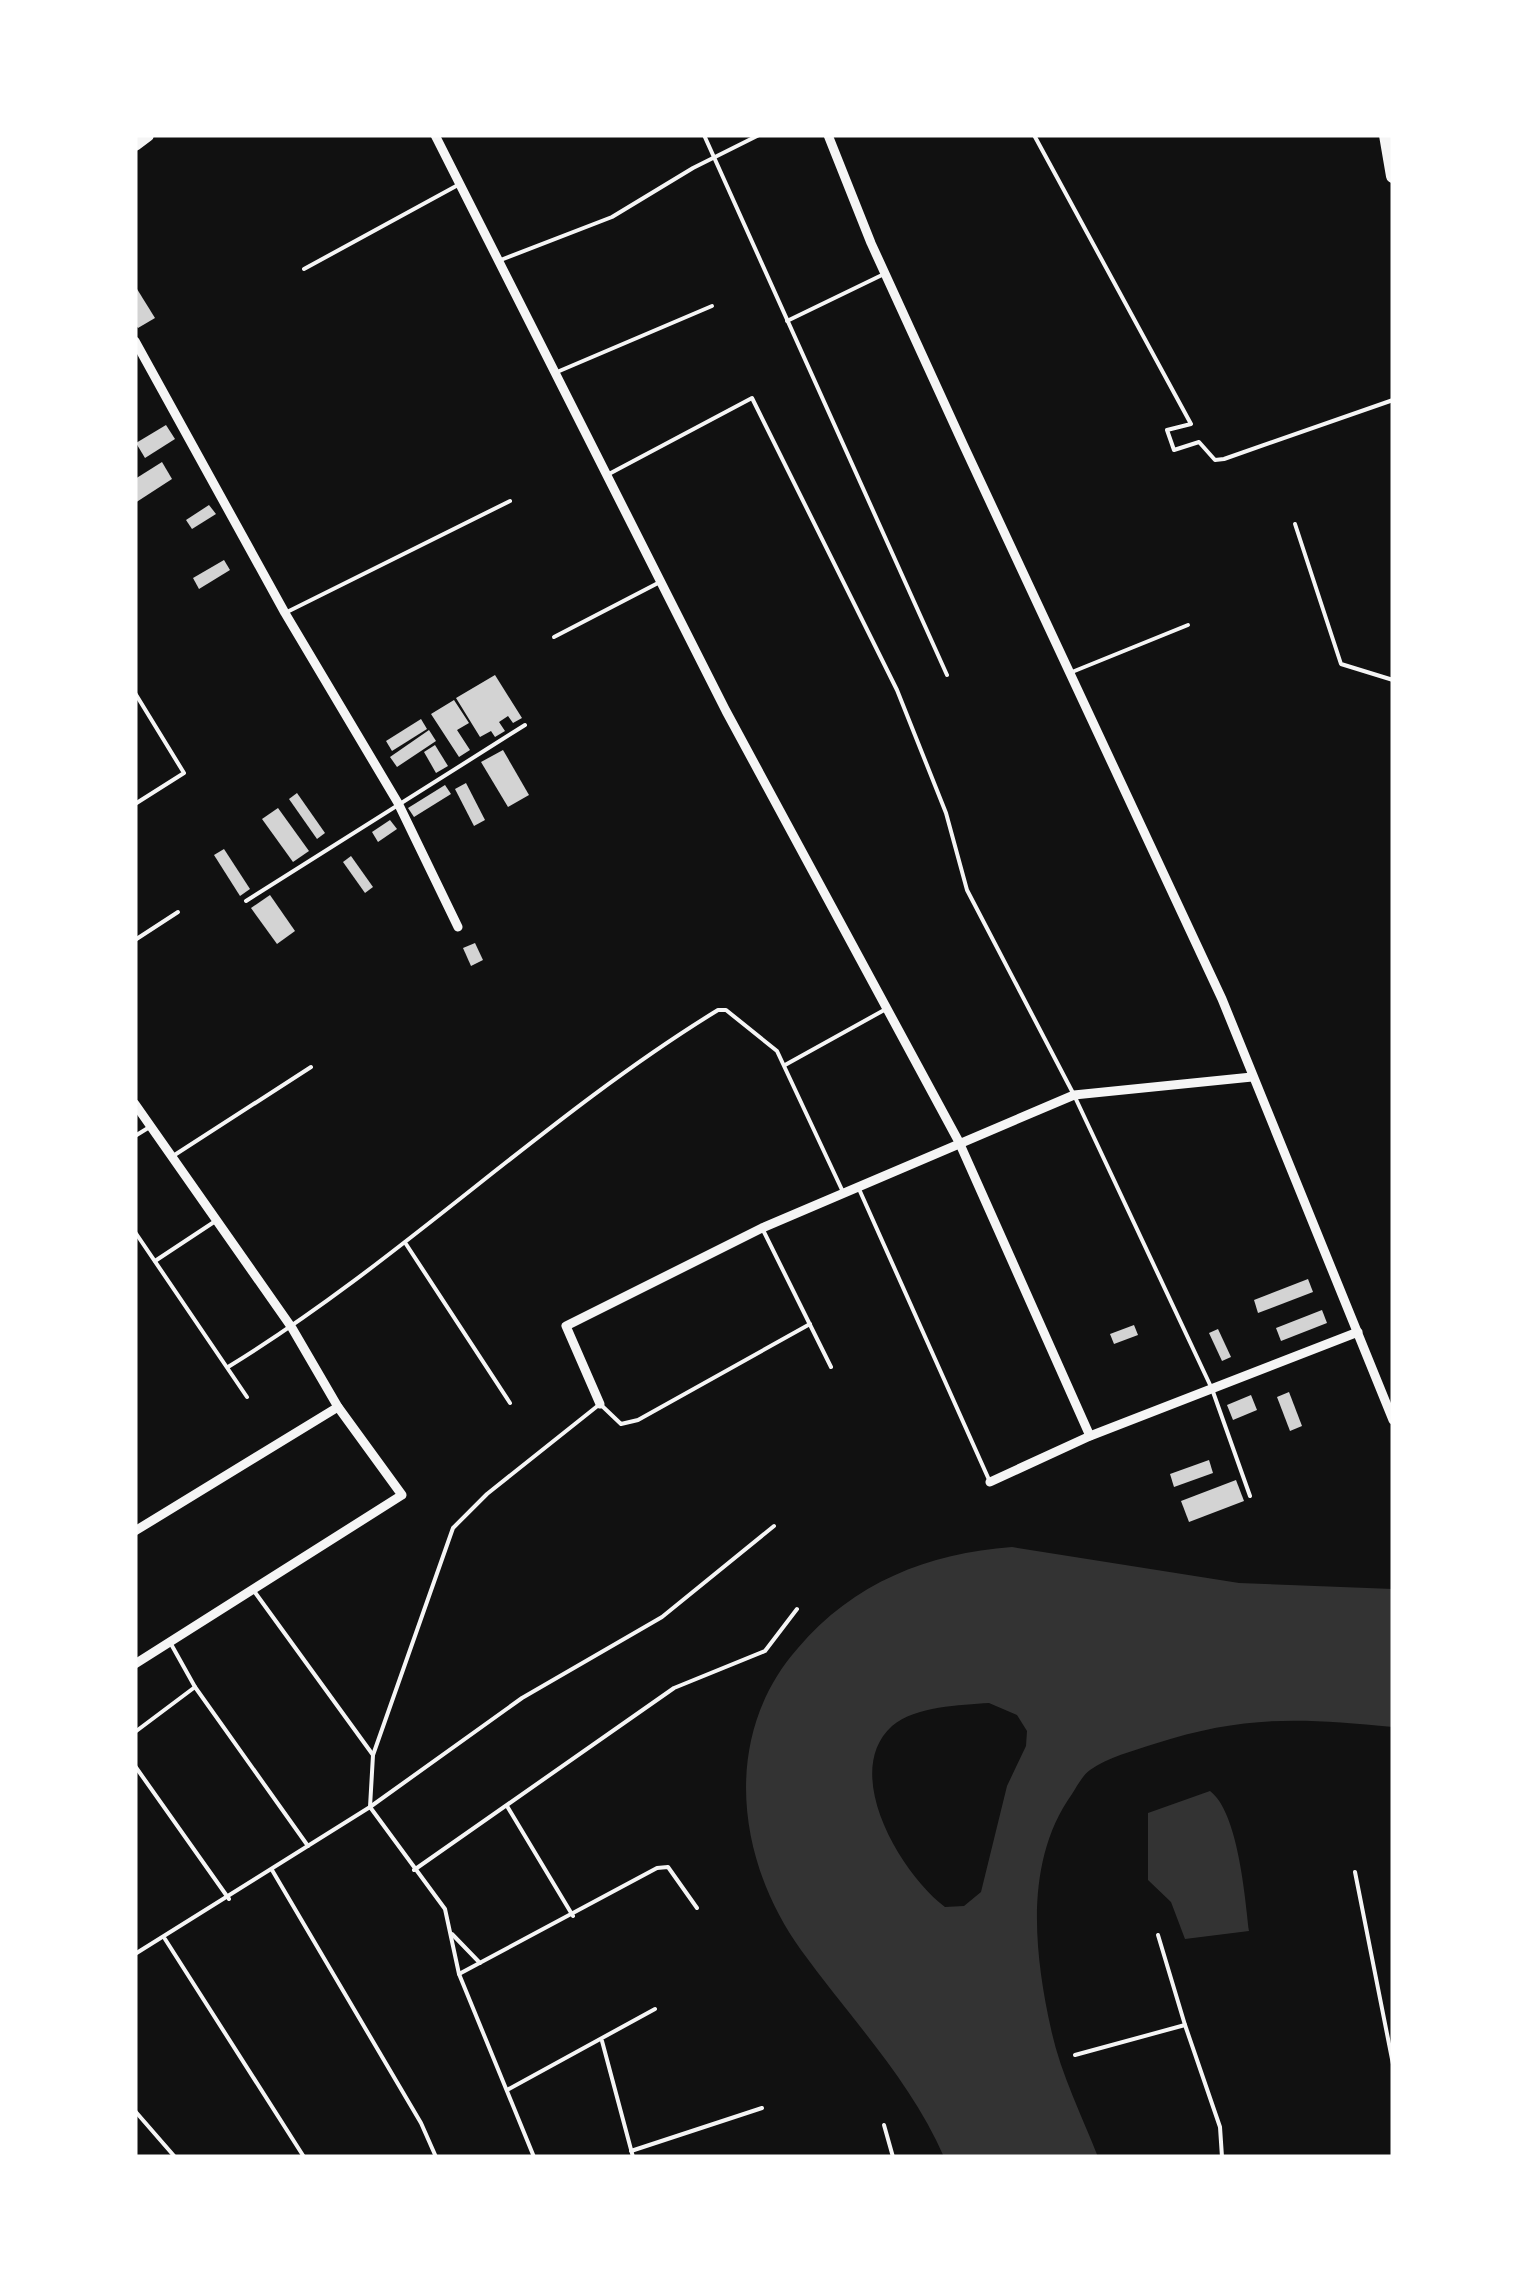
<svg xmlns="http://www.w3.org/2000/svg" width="1528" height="2292" font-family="'Exo 2',sans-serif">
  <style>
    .water { fill: #333; fill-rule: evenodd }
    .building { fill: #d3d3d3 }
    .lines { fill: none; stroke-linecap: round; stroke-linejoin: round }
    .service { stroke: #f5f5f5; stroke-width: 4 }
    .minor { stroke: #f5f5f5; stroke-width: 9 }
    .primary { stroke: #f5f5f5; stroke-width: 14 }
  </style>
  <rect width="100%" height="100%" fill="#111"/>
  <g class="water">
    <path d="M 1012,1547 L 1239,1583 L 1393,1589 L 1393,1727 C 1300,1718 1244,1715 1154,1744 C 1133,1751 1108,1757 1090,1770 C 1083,1775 1077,1786 1072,1794 C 1024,1861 1034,1952 1051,2029 C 1060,2072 1082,2116 1098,2157 L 944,2157 C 910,2079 850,2018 801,1950 C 736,1860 721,1735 798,1648 C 853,1583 928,1553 1012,1547 ZM 989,1703 L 1017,1715 L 1027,1731 L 1026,1746 L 1007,1786 L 981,1892 L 964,1906 L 945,1907 C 902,1875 840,1773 892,1726 C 916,1706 960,1705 989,1703 Z"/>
    <path d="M 1210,1791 C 1238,1812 1245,1896 1249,1931 L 1185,1939 L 1171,1902 L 1148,1880 L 1148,1813 Z"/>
  </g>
  <g class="building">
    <path d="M 137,289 L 155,318 L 138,328 L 135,324 Z"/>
    <path d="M 166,425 L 175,439 L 145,458 L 136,443 Z"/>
    <path d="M 162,462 L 172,479 L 135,503 L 135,479 Z"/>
    <path d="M 209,505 L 216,514 L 192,529 L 186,520 Z"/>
    <path d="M 224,560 L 230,570 L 199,589 L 193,578 Z"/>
    <path d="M 495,675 L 522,718 L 513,723 L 508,716 L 499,722 L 505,731 L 495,737 L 491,731 L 480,737 L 456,698 Z"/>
    <path d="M 454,700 L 469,723 L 457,730 L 470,750 L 459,757 L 431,714 Z"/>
    <path d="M 421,719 L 427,729 L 392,751 L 386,741 Z"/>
    <path d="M 429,730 L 436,741 L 397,767 L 390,757 Z"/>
    <path d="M 435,745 L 448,766 L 436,773 L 424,752 Z"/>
    <path d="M 503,750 L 529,795 L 508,807 L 481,762 Z"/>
    <path d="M 466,783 L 485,820 L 474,826 L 455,789 Z"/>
    <path d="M 445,785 L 451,794 L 414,817 L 408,808 Z"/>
    <path d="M 297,793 L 325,833 L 317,839 L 289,799 Z"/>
    <path d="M 278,808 L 309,851 L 293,862 L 262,819 Z"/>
    <path d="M 390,820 L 397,829 L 378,842 L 372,832 Z"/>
    <path d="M 224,849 L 250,889 L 240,896 L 214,855 Z"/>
    <path d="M 351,856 L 373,887 L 365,893 L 343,862 Z"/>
    <path d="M 270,895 L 295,931 L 277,944 L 251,908 Z"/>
    <path d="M 475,943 L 483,960 L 471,966 L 463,948 Z"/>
    <path d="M 1308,1279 L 1313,1292 L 1258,1313 L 1254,1300 Z"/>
    <path d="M 1322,1310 L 1327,1323 L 1281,1341 L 1276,1328 Z"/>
    <path d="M 1134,1325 L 1138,1335 L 1114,1344 L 1110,1334 Z"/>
    <path d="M 1218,1329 L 1231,1357 L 1222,1361 L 1209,1333 Z"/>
    <path d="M 1289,1392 L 1302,1426 L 1290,1431 L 1277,1397 Z"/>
    <path d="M 1251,1395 L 1257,1410 L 1233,1420 L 1227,1405 Z"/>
    <path d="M 1209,1460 L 1213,1473 L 1174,1487 L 1170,1474 Z"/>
    <path d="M 1236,1480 L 1244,1501 L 1189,1522 L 1181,1501 Z"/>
  </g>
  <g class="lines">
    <g class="service">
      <path d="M 704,135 L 947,675"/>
      <path d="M 1034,135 L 1191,424 L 1167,430 L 1174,450 L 1199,442 L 1215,460 L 1224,459 L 1393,400"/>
      <path d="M 498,261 L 612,217 L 693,168 L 759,135"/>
      <path d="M 304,269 L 458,185"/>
      <path d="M 787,321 L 882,275"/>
      <path d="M 557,372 L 712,306"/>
      <path d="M 607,475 L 752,398 L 897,690 L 946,813 L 967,890 L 1074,1095 L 1212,1389 L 1250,1496"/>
      <path d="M 1295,524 L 1341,664 L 1393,680"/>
      <path d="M 285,613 L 510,501"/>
      <path d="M 554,637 L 660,582"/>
      <path d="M 1072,672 L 1188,625"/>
      <path d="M 135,693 L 184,773 L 135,804"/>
      <path d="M 246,901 L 525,725"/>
      <path d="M 135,940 L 178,912"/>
      <path d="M 785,1065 L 886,1009"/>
      <path d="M 135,1136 L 148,1128"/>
      <path d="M 173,1156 L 311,1067"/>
      <path d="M 859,1189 L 990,1482"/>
      <path d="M 762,1228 L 831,1367"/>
      <path d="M 135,1232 L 247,1397"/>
      <path d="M 406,1244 L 510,1403"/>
      <path d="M 155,1261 L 214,1222"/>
      <path d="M 228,1367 C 401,1261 545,1116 718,1010 L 726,1010 L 777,1051 L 843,1192"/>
      <path d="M 254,1591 L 373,1755"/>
      <path d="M 171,1644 L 195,1687 L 308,1846"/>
      <path d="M 135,1732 L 195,1687"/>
      <path d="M 135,1766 L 229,1899"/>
      <path d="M 507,1806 L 573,1916"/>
      <path d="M 272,1870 L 421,2123 L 436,2157"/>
      <path d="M 414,1870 L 674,1688 L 765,1651 L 797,1609"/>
      <path d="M 1355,1872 L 1393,2064"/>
      <path d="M 452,1934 L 480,1963"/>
      <path d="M 1158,1935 L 1185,2025"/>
      <path d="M 165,1939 L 304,2157"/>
      <path d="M 135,1954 L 370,1807 L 522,1698 L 662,1617 L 774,1526"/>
      <path d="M 459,1974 L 657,1868 L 668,1867 L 697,1908"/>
      <path d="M 602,2041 L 633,2157"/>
      <path d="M 1075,2055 L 1185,2025 L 1220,2127 L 1222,2157"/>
      <path d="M 507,2090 L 655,2009"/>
      <path d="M 135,2111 L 175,2157"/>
      <path d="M 884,2125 L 893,2157"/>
      <path d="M 631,2151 L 762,2108"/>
      <path d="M 534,2157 L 459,1974 L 445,1909 L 370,1807 L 373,1755 L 453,1528 L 487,1494 L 600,1404 L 621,1424 L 638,1420 L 810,1324"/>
    </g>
    <g class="minor">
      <path d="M 435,135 L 726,711 L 959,1142 L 1090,1436"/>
      <path d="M 828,135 L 871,243 L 963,444 L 1222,999 L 1393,1420"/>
      <path d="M 135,341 L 285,613 L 398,803 L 458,927"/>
      <path d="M 135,1104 L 292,1328 L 338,1407 L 402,1495 L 135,1664"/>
      <path d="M 600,1404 L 566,1326 L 762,1228 L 1074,1095 L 1252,1077"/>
      <path d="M 990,1482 L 1090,1436 L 1358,1332"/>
      <path d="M 135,1531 L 338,1407"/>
    </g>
    <g class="primary">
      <path d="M 1386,135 L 1393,176"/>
      <path d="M 135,144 L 147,135"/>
    </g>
  </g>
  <rect width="1528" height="2292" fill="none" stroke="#ffffff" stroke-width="275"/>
</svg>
